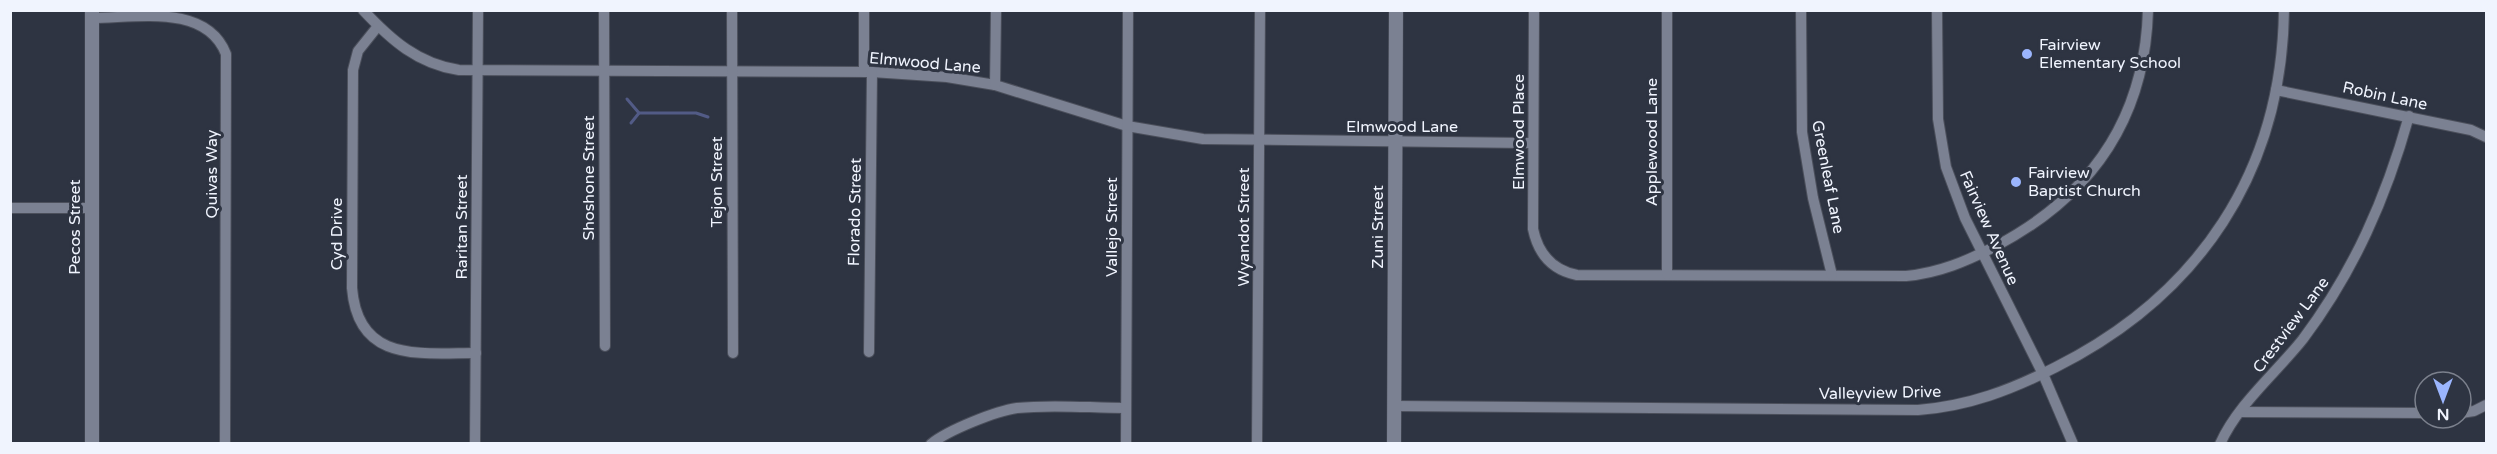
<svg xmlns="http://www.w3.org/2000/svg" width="2497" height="454" font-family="'Varela Round',sans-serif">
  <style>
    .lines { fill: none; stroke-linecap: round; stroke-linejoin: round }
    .stream { stroke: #525b86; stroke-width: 3 }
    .street-casing { stroke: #4b4f5b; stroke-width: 12 }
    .secondary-casing { stroke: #4b4f5b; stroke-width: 15 }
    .street { stroke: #7b8192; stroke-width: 10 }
    .secondary { stroke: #7b8192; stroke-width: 14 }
    .poi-dot { fill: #9bb5fd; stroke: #2e3442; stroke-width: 2 }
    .labels { text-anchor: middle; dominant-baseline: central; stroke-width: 6; stroke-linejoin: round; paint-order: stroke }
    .poi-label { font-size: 16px; fill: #f0f4fe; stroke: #2e3442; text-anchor: start }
    .street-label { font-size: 16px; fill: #f0f4fe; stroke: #2e3442 }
  </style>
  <rect width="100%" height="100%" fill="#2e3442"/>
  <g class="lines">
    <g class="stream">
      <path d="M 627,99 L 639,113 L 696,113 L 708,117"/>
      <path d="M 631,123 L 639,113"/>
    </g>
    <g class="street-casing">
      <g id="street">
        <path d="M 363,10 C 391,40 418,64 459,70 L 872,72 L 947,77 L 995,85 L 1127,126 L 1203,139 L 1533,143"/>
        <path d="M 604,10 L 605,346"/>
        <path d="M 732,10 L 733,353"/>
        <path d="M 1534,10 L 1533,229 C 1538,253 1552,270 1577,275 L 1906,276 C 1939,273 1967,261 1996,246 C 2091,196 2145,119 2148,10"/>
        <path d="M 1801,10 L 1802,132 L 1813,198 L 1832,275"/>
        <path d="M 1937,10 L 1938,119 L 1946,167 L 1965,218 L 2043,374 L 2073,444"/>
        <path d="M 92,18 C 136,18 206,3 226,54 L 225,444"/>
        <path d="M 378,26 L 358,51 L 353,70 L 352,288 C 358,363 419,353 476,353"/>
        <path d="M 864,72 L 864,10"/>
        <path d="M 995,85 L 996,10"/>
        <path d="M 2276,90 L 2471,130 L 2486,137"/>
        <path d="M 10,208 L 92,208"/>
        <path d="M 1667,274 L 1667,10"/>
        <path d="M 869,352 L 872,72"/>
        <path d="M 1394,406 L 1918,410 C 1969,406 2011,390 2056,367 C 2199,295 2282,172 2284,10"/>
        <path d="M 2240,412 L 2425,413"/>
        <path d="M 2461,413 L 2474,411 L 2486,405"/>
        <path d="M 475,444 L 478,10"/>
        <path d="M 931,444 C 948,430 996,411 1017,408 C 1053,404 1090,408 1126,408"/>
        <path d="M 1126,444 L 1128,10"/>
        <path d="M 1257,444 L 1260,10"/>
        <path d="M 2220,444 C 2238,404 2276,373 2303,339 C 2354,271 2386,198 2409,116"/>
      </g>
    </g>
    <g class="secondary-casing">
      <g id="secondary">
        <path d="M 92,444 L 92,10"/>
        <path d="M 1394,444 L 1396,10"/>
      </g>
    </g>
    <use href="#street" class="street"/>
    <use href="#secondary" class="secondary"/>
  </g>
  <g class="poi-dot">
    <circle cx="2027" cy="54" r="6"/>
    <circle cx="2016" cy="182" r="6"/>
  </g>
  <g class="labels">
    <g class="poi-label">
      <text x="2039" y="45">Fairview<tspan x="2039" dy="18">Elementary School</tspan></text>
      <text x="2028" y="173">Fairview<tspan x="2028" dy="18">Baptist Church</tspan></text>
    </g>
    <g class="street-label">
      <text transform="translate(925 63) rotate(5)">Elmwood Lane</text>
      <text transform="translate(2385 96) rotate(12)">Robin Lane</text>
      <text x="1402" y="127">Elmwood Lane</text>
      <text transform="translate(1519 132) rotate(-90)">Elmwood Place</text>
      <text transform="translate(1652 142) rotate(-90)">Applewood Lane</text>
      <text transform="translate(212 174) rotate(-90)">Quivas Way</text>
      <text transform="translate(1828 177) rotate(79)">Greenleaf Lane</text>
      <text transform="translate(589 178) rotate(-90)">Shoshone Street</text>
      <text transform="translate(717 182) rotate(-90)">Tejon Street</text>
      <text transform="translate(855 212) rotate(-89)">Florado Street</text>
      <text transform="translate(75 227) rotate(-90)">Pecos Street</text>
      <text transform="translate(462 227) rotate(-90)">Raritan Street</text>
      <text transform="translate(1112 227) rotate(-90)">Vallejo Street</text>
      <text transform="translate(1244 227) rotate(-90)">Wyandot Street</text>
      <text transform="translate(1378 227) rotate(-90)">Zuni Street</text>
      <text transform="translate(1989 228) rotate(66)">Fairview Avenue</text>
      <text transform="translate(337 234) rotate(-90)">Cyd Drive</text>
      <text transform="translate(2291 325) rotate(-53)">Crestview Lane</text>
      <text transform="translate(1880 393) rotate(-1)">Valleyview Drive</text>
    </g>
  </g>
  <rect width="2497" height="454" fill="none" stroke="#f0f4fe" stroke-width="24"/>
  <g transform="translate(2443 400) rotate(180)"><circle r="28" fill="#2e3442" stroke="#7c818d" stroke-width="1.5"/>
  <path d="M0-4.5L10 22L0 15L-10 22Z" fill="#9bb5fd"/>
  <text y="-9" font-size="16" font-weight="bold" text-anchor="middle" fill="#f0f4fe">N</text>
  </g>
</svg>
